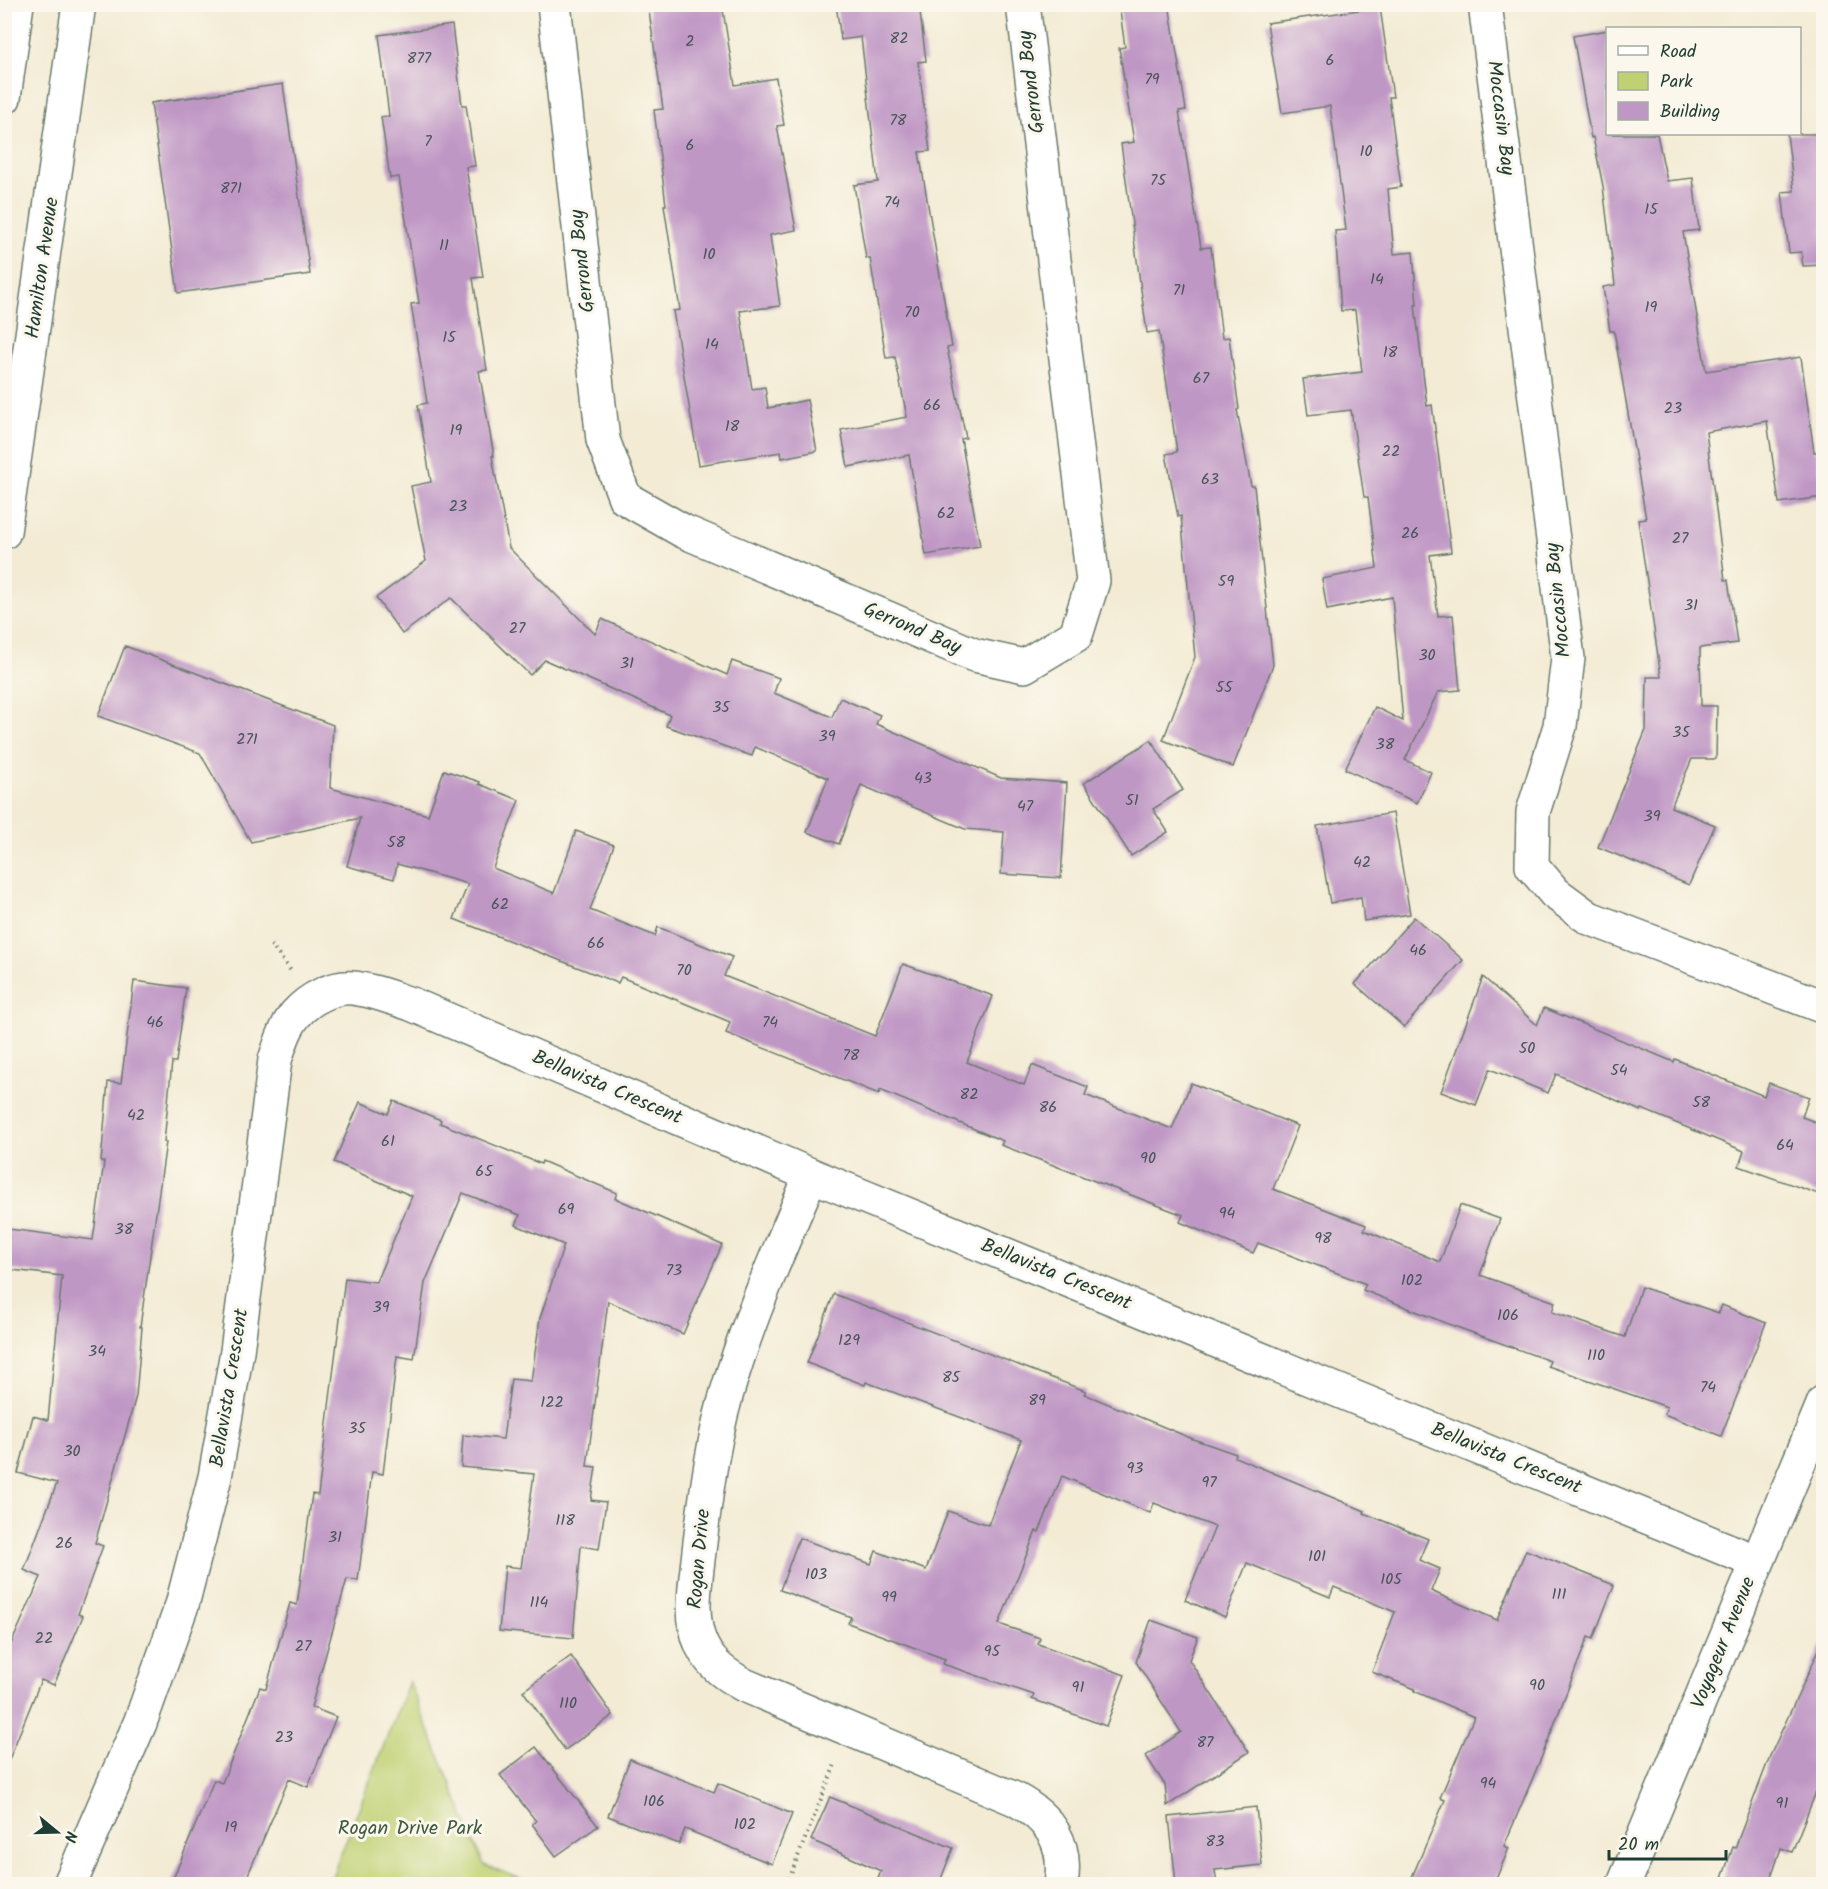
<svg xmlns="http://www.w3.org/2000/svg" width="1828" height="1889" font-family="Kalam,sans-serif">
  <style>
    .green { fill: #c0d173; stroke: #708754; stroke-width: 1.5 }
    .building { fill: #bf97c5 }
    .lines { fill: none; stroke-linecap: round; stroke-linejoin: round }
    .minor-casing { stroke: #697a6c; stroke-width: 36 }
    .path { stroke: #697a6c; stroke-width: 4; stroke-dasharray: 1.5 4.5; stroke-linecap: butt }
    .minor { stroke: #fff; stroke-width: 33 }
    .labels { text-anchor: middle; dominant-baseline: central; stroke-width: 6; stroke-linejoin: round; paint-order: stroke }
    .number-label { font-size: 16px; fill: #475458 }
    .street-label { font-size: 20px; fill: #1f3d34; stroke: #fbf7ec }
    .park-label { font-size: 20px; fill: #3f5b41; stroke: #fbf7ec }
  </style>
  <rect width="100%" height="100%" fill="#fbf7ec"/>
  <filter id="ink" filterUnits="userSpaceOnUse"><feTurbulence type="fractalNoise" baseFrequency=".0167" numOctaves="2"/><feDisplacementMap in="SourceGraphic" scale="12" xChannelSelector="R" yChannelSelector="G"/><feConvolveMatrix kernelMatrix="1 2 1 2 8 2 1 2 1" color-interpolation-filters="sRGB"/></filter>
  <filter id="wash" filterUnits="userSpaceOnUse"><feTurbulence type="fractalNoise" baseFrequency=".008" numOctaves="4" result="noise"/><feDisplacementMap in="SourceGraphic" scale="24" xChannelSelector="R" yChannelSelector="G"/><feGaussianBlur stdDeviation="1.35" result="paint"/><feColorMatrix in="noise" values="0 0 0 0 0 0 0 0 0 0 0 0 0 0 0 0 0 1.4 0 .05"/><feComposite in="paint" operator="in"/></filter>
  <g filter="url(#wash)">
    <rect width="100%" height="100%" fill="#f3ebd4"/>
    <path class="green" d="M 409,1682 L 484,1865 L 535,1884 L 329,1884 Z"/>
    <g id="blocks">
      <g class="building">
        <path d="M 648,4 L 722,4 L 735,85 L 776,78 L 784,125 L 777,126 L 796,230 L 770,235 L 780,306 L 740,311 L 752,389 L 765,387 L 768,408 L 807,400 L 817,451 L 782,458 L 781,452 L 699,465 L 673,311 L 680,310 L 664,205 L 666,205 L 654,110 L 663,109 Z"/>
        <path d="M 836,4 L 919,4 L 926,61 L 918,62 L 930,151 L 919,152 L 952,347 L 947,348 L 966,438 L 961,439 L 980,546 L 926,555 L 909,455 L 848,467 L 841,430 L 907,417 L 895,357 L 886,358 L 870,258 L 866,258 L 854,185 L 878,182 L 861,37 L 841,40 Z"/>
        <path d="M 1119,4 L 1169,4 L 1186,110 L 1179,111 L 1201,248 L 1211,247 L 1222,338 L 1229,337 L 1239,409 L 1237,410 L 1251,486 L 1254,486 L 1273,665 L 1233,767 L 1163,740 L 1195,657 L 1181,516 L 1178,517 L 1166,454 L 1177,452 L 1159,331 L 1147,333 L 1121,144 L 1134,142 L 1119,48 L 1125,47 Z"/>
        <path d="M 1380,7 L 1393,97 L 1389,97 L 1401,187 L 1388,189 L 1394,254 L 1413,252 L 1417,305 L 1415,305 L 1427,406 L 1432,405 L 1451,552 L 1430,555 L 1438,616 L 1453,615 L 1460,690 L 1438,692 L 1405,760 L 1431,772 L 1417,803 L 1345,769 L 1375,707 L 1403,721 L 1392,597 L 1327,610 L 1322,579 L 1377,568 L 1368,497 L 1364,497 L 1351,410 L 1308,415 L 1303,379 L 1362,372 L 1355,310 L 1341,311 L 1335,231 L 1346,230 L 1330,106 L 1282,113 L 1267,23 Z"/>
        <path d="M 452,25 L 462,105 L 466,105 L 475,166 L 466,167 L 483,277 L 473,278 L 487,370 L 479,371 L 494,456 L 492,456 L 509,548 L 595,634 L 602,619 L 727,675 L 732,661 L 779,678 L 774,693 L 832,717 L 840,698 L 880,715 L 876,724 L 1001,778 L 1067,783 L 1061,878 L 1001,874 L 1004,832 L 965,829 L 861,785 L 839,844 L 807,832 L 828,778 L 755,747 L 752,756 L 666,726 L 670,715 L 545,660 L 530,675 L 451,598 L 402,634 L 376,598 L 426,561 L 411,486 L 431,482 L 418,405 L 427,403 L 411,304 L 419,303 L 399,177 L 390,178 L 381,117 L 389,116 L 379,35 Z"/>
        <path d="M 1608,30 L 1608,134 L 1657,134 L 1667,181 L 1693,178 L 1699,230 L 1683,232 L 1706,371 L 1801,357 L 1814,452 L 1817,452 L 1823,497 L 1779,503 L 1767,421 L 1706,432 L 1725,580 L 1728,580 L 1737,643 L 1700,648 L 1701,706 L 1717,706 L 1716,759 L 1692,759 L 1671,807 L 1715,825 L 1689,885 L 1598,847 L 1646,730 L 1647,677 L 1661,677 L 1638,520 L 1646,519 L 1614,331 L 1610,331 L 1603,287 L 1615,285 L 1603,186 L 1593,137 L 1591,138 L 1573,36 Z"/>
        <path d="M 283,84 L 310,274 L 178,293 L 151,103 Z"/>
        <path d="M 1787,134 L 1824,134 L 1824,265 L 1803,266 L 1801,252 L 1789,253 L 1782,192 L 1794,191 Z"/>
        <path d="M 125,646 L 333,725 L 330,788 L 428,815 L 444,770 L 480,782 L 479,784 L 519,800 L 493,868 L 554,893 L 576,831 L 614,845 L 590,910 L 655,936 L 658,927 L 732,957 L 724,976 L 875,1036 L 903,964 L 993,996 L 967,1062 L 1024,1085 L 1032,1065 L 1088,1087 L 1085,1095 L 1172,1129 L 1191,1083 L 1298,1126 L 1273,1189 L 1366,1225 L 1364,1230 L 1440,1262 L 1460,1205 L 1500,1219 L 1480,1275 L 1555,1302 L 1552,1312 L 1625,1337 L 1641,1287 L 1719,1313 L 1722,1305 L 1766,1323 L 1721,1436 L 1664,1414 L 1667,1407 L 1548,1366 L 1550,1361 L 1443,1322 L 1363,1290 L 1366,1284 L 1258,1243 L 1253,1253 L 1180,1222 L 1183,1215 L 1001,1145 L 1003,1141 L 880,1090 L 879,1094 L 726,1033 L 730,1022 L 621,977 L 618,983 L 454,919 L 468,884 L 397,864 L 394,879 L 347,866 L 360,818 L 251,842 L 200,753 L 98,716 Z"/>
        <path d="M 1151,740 L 1183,790 L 1153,809 L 1168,832 L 1131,856 L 1084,783 Z"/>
        <path d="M 1393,813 L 1410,914 L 1364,921 L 1361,897 L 1330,903 L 1317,826 Z"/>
        <path d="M 1414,917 L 1463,960 L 1404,1027 L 1355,984 Z"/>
        <path d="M 1483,977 L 1537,1025 L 1544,1008 L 1674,1062 L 1675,1059 L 1764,1096 L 1769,1083 L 1809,1097 L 1802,1117 L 1824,1125 L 1824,1196 L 1739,1166 L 1744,1151 L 1642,1109 L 1641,1111 L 1556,1074 L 1548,1093 L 1490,1069 L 1476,1105 L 1441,1092 Z"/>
        <path d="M 134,981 L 186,988 L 176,1062 L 172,1062 L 164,1142 L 166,1142 L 140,1327 L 142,1327 L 136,1396 L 95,1543 L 103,1546 L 78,1614 L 83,1616 L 54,1685 L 41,1680 L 6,1767 L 4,1767 L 4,1660 L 41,1577 L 24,1570 L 57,1483 L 18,1473 L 33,1416 L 48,1420 L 62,1276 L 4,1269 L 9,1229 L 93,1240 L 104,1162 L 101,1162 L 108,1082 L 121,1083 Z"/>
        <path d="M 394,1101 L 441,1120 L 440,1123 L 541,1164 L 542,1161 L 617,1193 L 615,1198 L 722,1245 L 683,1334 L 608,1301 L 587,1466 L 596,1467 L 591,1500 L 606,1502 L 599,1549 L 581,1546 L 573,1638 L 499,1631 L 505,1566 L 521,1568 L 534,1474 L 461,1467 L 463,1435 L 503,1439 L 511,1379 L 531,1381 L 540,1318 L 564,1245 L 516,1225 L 520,1215 L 463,1193 L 425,1283 L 414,1359 L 397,1356 L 383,1474 L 372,1472 L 358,1580 L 347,1579 L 311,1707 L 336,1717 L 308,1787 L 289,1779 L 244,1884 L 171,1884 L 214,1780 L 222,1783 L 260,1687 L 266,1689 L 290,1603 L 297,1605 L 312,1494 L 318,1495 L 345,1278 L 376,1282 L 412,1196 L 334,1162 L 360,1102 L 388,1114 Z"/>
        <path d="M 834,1294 L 1086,1391 L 1084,1394 L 1193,1439 L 1236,1454 L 1235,1457 L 1365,1511 L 1364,1513 L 1428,1539 L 1419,1560 L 1440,1569 L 1431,1591 L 1497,1620 L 1526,1550 L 1614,1585 L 1593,1639 L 1588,1637 L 1542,1756 L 1504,1846 L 1509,1848 L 1494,1884 L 1409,1884 L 1445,1800 L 1440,1798 L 1474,1717 L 1414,1691 L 1415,1689 L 1372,1672 L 1395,1612 L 1334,1587 L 1330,1597 L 1247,1563 L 1225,1617 L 1185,1600 L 1215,1527 L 1154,1503 L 1150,1513 L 1062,1476 L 1039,1532 L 1036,1531 L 999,1624 L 1040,1638 L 1038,1644 L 1125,1675 L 1106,1726 L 1032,1699 L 1034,1695 L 943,1664 L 945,1659 L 848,1623 L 851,1617 L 780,1590 L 799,1538 L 871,1564 L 876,1551 L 926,1570 L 948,1511 L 988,1525 L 1021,1440 L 866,1382 L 865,1385 L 807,1363 Z"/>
        <path d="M 1151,1620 L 1198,1637 L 1189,1660 L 1249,1752 L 1167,1806 L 1165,1785 L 1146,1756 L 1181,1732 L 1136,1662 Z"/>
        <path d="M 1824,1639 L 1824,1772 L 1792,1852 L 1781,1848 L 1769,1884 L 1720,1884 L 1733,1847 L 1735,1848 L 1770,1756 Z"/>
        <path d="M 571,1656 L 613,1715 L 565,1750 L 523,1691 Z"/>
        <path d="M 536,1747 L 598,1826 L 556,1856 L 532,1824 L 536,1821 L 500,1775 Z"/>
        <path d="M 630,1759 L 714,1792 L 718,1783 L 792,1814 L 772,1864 L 685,1829 L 679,1844 L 608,1816 Z"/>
        <path d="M 830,1797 L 953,1848 L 939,1884 L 876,1884 L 881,1871 L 811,1840 Z"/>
        <path d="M 1256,1807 L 1262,1865 L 1215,1870 L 1217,1884 L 1176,1884 L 1169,1817 Z"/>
      </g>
    </g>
  </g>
  <g filter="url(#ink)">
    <use href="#blocks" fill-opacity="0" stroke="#697a6c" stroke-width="1.5"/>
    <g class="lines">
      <g class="minor-casing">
        <g id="minor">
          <path d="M 554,4 L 603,440 L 625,498 L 683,531 L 974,655 L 1024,666 L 1076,635 L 1093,581 L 1023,4"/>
          <path d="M 1485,4 L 1568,658 L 1560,726 L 1533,812 L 1532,866 L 1555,893 L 1589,918 L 1824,1007"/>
          <path d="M 4,98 L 17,4"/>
          <path d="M 4,532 L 79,4"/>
          <path d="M 811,1175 C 784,1240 754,1305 733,1373 C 714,1430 706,1492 699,1551 C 696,1581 688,1617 702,1646 C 711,1665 726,1675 744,1685 L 1015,1799 C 1050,1818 1068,1843 1061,1884"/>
          <path d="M 70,1884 L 140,1723 L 182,1605 L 215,1477 L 237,1351 L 275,1060 C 280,1045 285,1027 296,1014 C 309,999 333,986 353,988 C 373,990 392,998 411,1004 L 811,1175 L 1757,1562"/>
          <path d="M 1624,1884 L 1824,1402"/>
        </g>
      </g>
      <g class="path">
        <path d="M 271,945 L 291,971"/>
        <path d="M 787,1884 L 836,1762"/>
      </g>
      <use href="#minor" class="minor"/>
    </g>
  </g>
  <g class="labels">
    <g class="number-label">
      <text x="899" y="38">82</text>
      <text x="690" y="41">2</text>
      <text x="419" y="58">877</text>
      <text x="1330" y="60">6</text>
      <text x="1152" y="79">79</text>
      <text x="898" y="120">78</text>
      <text x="428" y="141">7</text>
      <text x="690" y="145">6</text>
      <text x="1366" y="151">10</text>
      <text x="1158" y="180">75</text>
      <text x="231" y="188">871</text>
      <text x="892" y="202">74</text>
      <text x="1651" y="209">15</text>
      <text x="444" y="245">11</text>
      <text x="709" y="254">10</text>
      <text x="1377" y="279">14</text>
      <text x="1179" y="290">71</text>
      <text x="1651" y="307">19</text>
      <text x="912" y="312">70</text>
      <text x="449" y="337">15</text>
      <text x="712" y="344">14</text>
      <text x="1390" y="352">18</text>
      <text x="1201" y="378">67</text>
      <text x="932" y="405">66</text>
      <text x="1673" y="408">23</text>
      <text x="732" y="426">18</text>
      <text x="456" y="430">19</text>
      <text x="1391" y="451">22</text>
      <text x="1210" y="479">63</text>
      <text x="458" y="506">23</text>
      <text x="946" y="513">62</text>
      <text x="1410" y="533">26</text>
      <text x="1680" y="538">27</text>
      <text x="1226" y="581">59</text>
      <text x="1691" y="605">31</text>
      <text x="517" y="628">27</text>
      <text x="1427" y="655">30</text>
      <text x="627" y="663">31</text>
      <text x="1224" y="687">55</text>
      <text x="721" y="707">35</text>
      <text x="1681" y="732">35</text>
      <text x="827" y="736">39</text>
      <text x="247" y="739">271</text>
      <text x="1385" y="744">38</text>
      <text x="923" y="778">43</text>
      <text x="1132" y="800">51</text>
      <text x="1025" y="806">47</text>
      <text x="1652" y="816">39</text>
      <text x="396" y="842">58</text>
      <text x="1362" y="862">42</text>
      <text x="500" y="904">62</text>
      <text x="596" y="943">66</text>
      <text x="1418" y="950">46</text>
      <text x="684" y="970">70</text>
      <text x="155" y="1022">46</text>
      <text x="770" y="1022">74</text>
      <text x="1527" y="1048">50</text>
      <text x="851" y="1055">78</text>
      <text x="1619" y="1070">54</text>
      <text x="969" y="1094">82</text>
      <text x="1701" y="1102">58</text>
      <text x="1048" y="1107">86</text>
      <text x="136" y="1115">42</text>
      <text x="388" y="1141">61</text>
      <text x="1785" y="1145">64</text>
      <text x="1148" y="1158">90</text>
      <text x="484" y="1171">65</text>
      <text x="566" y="1209">69</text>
      <text x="1227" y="1213">94</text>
      <text x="124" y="1229">38</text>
      <text x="1323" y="1238">98</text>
      <text x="674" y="1270">73</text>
      <text x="1412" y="1280">102</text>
      <text x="381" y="1307">39</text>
      <text x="1508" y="1315">106</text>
      <text x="849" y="1340">129</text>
      <text x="97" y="1351">34</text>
      <text x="1596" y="1355">110</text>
      <text x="951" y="1377">85</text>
      <text x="1708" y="1387">74</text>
      <text x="1037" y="1400">89</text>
      <text x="552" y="1402">122</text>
      <text x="357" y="1428">35</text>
      <text x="72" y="1451">30</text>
      <text x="1135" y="1468">93</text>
      <text x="1209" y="1482">97</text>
      <text x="565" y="1520">118</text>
      <text x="335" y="1537">31</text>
      <text x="64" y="1543">26</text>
      <text x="1317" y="1556">101</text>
      <text x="816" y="1574">103</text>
      <text x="1391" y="1579">105</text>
      <text x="1559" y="1594">111</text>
      <text x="889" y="1597">99</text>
      <text x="539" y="1602">114</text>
      <text x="44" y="1638">22</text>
      <text x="303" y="1646">27</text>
      <text x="992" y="1651">95</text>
      <text x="1537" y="1685">90</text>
      <text x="1078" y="1687">91</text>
      <text x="568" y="1703">110</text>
      <text x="284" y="1737">23</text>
      <text x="1205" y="1742">87</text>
      <text x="1488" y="1783">94</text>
      <text x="654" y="1801">106</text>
      <text x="1782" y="1803">91</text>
      <text x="745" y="1824">102</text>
      <text x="231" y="1827">19</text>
      <text x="1215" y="1841">83</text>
    </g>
    <g class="street-label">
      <text transform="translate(1032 82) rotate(-97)">Gerrond Bay</text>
      <text transform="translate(1500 118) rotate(83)">Moccasin Bay</text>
      <text transform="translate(583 261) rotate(-96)">Gerrond Bay</text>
      <text transform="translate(43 268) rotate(-82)">Hamilton Avenue</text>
      <text transform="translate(1559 600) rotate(-96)">Moccasin Bay</text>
      <text transform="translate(912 629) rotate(23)">Gerrond Bay</text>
      <text transform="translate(607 1088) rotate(23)">Bellavista Crescent</text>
      <text transform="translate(1056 1275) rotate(22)">Bellavista Crescent</text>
      <text transform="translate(230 1388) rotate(-81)">Bellavista Crescent</text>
      <text transform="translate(1506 1459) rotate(22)">Bellavista Crescent</text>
      <text transform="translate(700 1559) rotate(-85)">Rogan Drive</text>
      <text transform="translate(1724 1643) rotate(-68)">Voyageur Avenue</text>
    </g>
    <g class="park-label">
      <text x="410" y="1829">Rogan Drive Park</text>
    </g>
  </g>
  <rect width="1828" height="1889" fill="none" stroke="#fbf7ec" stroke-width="24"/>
  <rect x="1606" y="27" width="195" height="108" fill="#fbf7ec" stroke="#a3ada2" stroke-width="1.5"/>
  <rect x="1618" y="46" width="30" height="9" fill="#ffffff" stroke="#a3ada2" stroke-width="1.5"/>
  <text x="1660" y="57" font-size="18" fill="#1f3d34">Road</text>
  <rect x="1618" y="72" width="30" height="18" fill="#c0d173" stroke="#a3ada2" stroke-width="1.5"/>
  <text x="1660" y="87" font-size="18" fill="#1f3d34">Park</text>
  <rect x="1618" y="102" width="30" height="18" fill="#bf97c5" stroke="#a3ada2" stroke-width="1.5"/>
  <text x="1660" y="117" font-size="18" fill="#1f3d34">Building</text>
  <g transform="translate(57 1832) rotate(109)" stroke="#fbf7ec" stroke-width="4.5" paint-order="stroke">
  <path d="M0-4.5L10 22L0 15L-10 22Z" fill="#1f3d34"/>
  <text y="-9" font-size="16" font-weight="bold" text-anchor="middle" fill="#1f3d34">N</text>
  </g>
  <path d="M1609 1850v9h117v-9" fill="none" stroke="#1f3d34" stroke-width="3"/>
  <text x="1618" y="1850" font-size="18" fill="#1f3d34" stroke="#fbf7ec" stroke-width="4.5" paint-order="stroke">20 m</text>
</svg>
